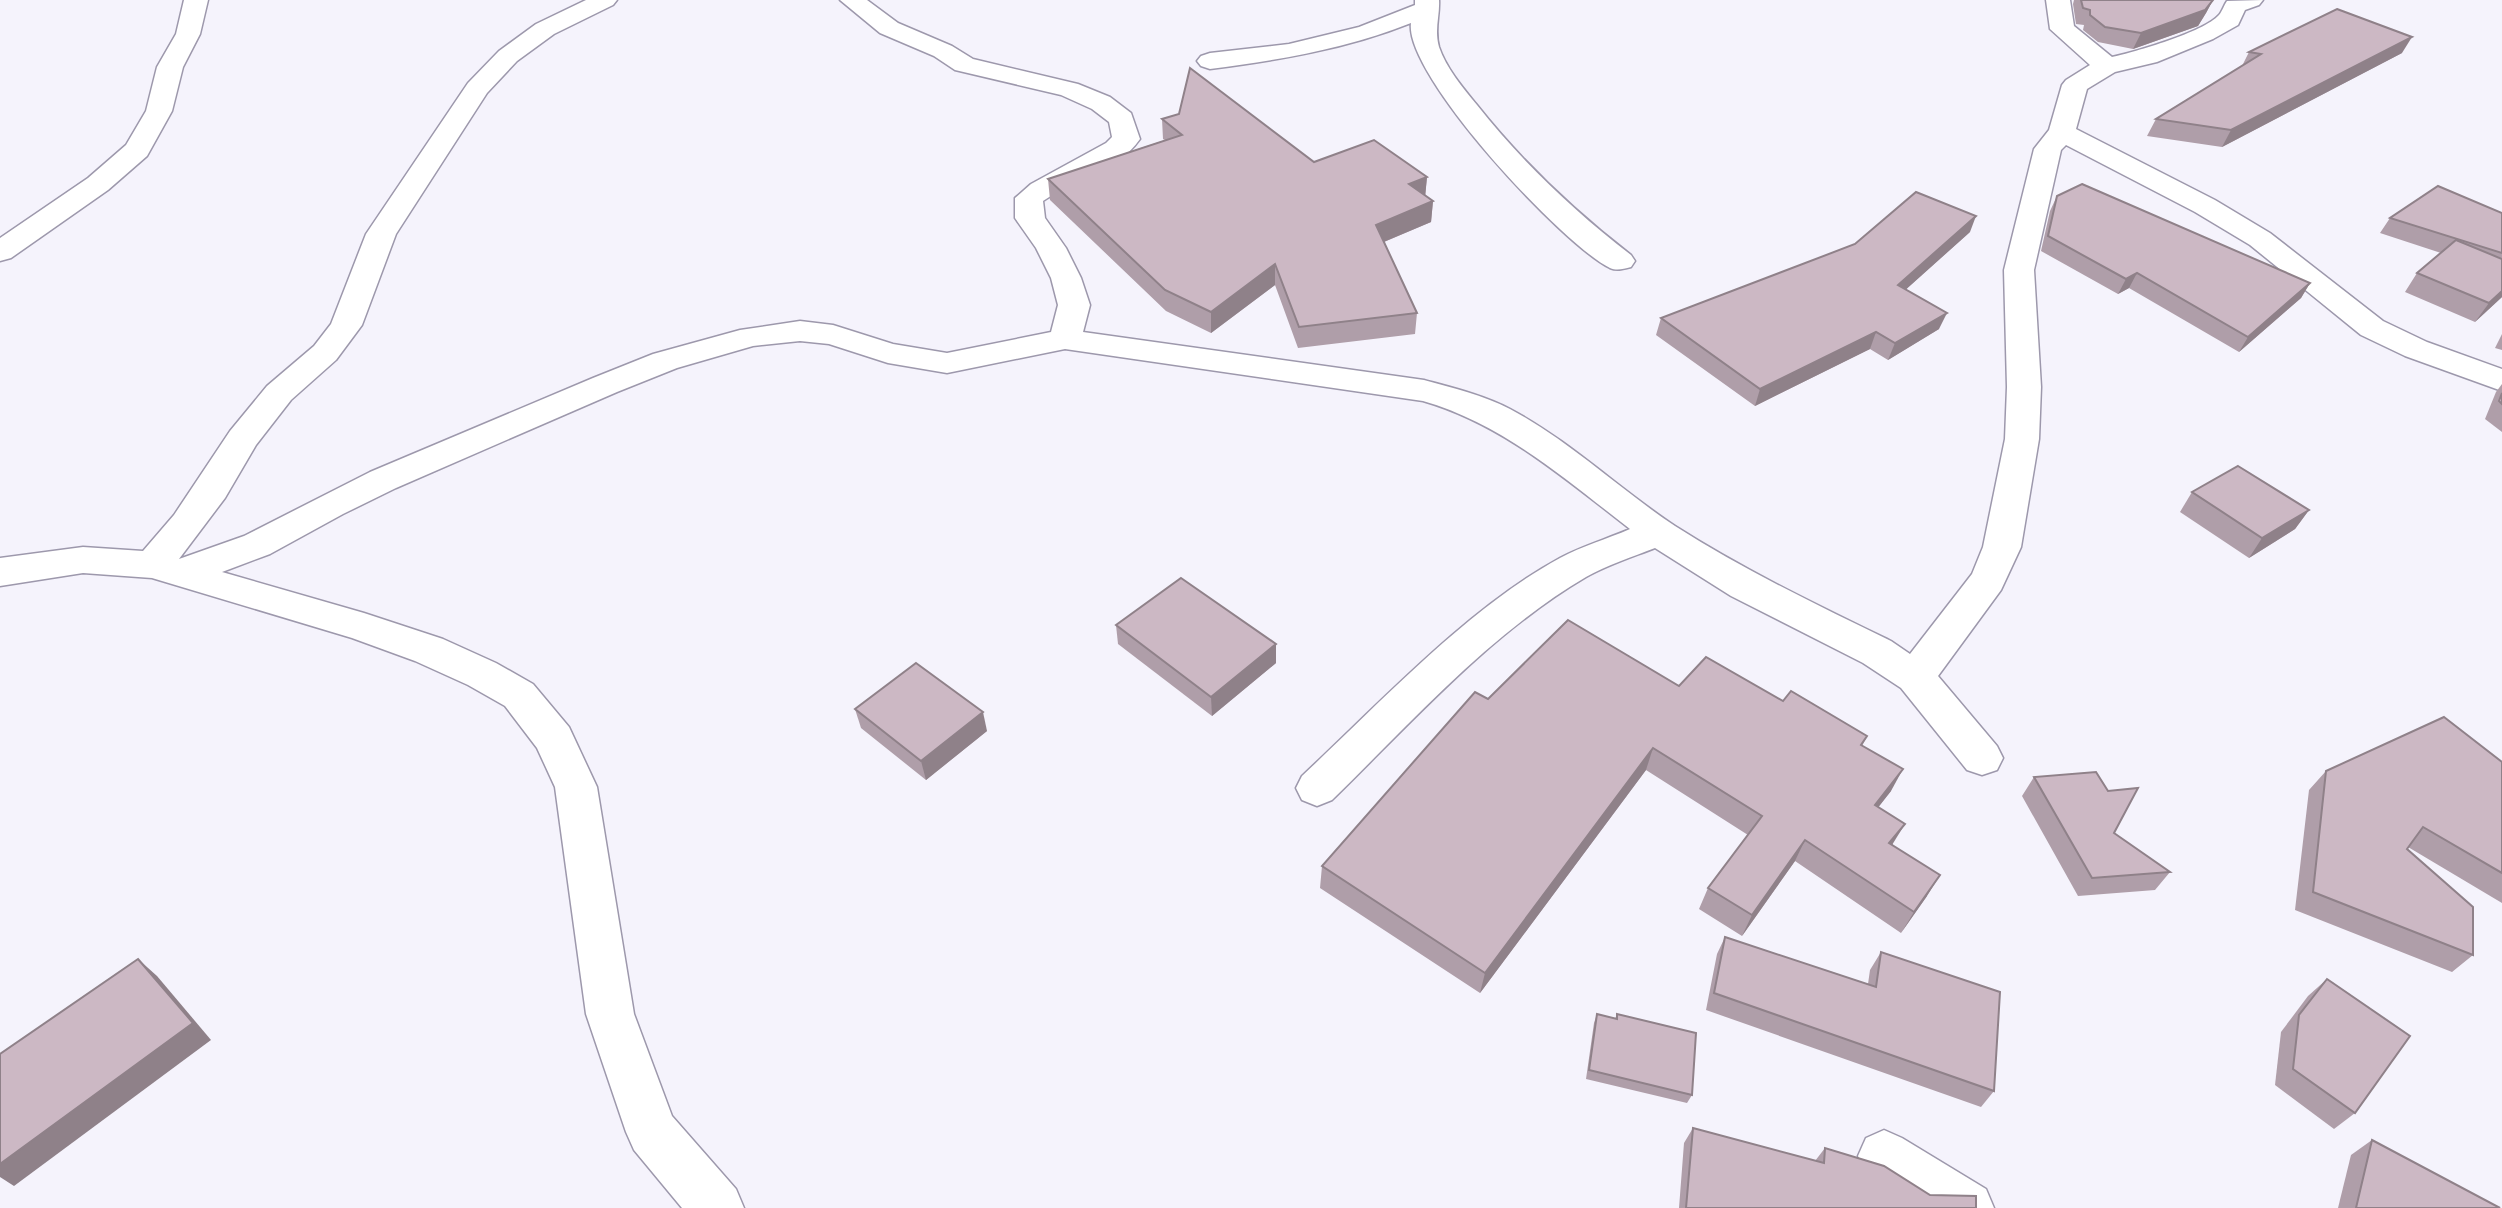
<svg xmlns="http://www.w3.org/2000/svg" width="2502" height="1208" font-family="'Exo 2',sans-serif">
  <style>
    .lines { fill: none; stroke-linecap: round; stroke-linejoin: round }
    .minor-casing { stroke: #9d98ac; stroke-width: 3 }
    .minor { fill: #fff; fill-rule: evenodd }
    .wall { fill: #af9ea9 }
    .shaded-wall { fill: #8f8189 }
    .building { fill: #ccb8c4; stroke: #8f8189; stroke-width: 2 }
  </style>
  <rect width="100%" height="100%" fill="#f5f3fc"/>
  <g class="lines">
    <g class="minor-casing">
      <g id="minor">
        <path d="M 184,0 L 208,0 L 200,34 L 183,67 L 172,111 L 147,156 L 108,190 L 11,258 L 0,261 L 0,238 L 88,178 L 126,145 L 146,111 L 157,67 L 176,34 Z"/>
        <path d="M 586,0 L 617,0 L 613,5 L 554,34 L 517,61 L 487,93 L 396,234 L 362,325 L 336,360 L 291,400 L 256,445 L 225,498 L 179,559 L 244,536 L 370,472 L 593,378 L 653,354 L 740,330 L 800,321 L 833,325 L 893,344 L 947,353 L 1051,332 L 1058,305 L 1051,278 L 1036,248 L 1015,218 L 1015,198 L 1031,184 L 1106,143 L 1112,137 L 1109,122 L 1092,109 L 1061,95 L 955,70 L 934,56 L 880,33 L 840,0 L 867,0 L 898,23 L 952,46 L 973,59 L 1078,84 L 1110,97 L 1131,113 L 1140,139 C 1118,171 1074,180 1043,201 L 1045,218 L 1066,248 L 1081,278 L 1090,305 L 1083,332 L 1424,380 C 1453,388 1483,395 1510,409 C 1570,441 1619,489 1675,526 C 1744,570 1817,605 1891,641 L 1910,654 L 1972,574 L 1983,547 L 2005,439 L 2007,387 L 2004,270 L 2034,149 L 2049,130 L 2062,85 L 2066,80 L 2090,65 L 2050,29 L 2046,0 L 2070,0 L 2074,26 L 2112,57 C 2135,52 2204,32 2219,15 C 2222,12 2224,5 2227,1 L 2263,0 L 2259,5 L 2245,10 L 2238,25 L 2213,39 L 2157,62 L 2115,72 L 2087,89 L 2076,129 L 2215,200 L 2270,233 L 2383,321 L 2427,342 L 2502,369 L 2502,391 L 2405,356 L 2361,335 L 2250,245 L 2195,212 L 2066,145 L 2061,150 L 2034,270 L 2041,387 L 2039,439 L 2021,547 L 2001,590 L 1938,676 L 1997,746 L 2003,758 L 1997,770 L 1982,775 L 1967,770 L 1901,688 L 1863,663 L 1731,596 L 1655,548 C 1632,557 1607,565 1586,577 C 1489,634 1411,723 1332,800 L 1317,806 L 1302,800 L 1296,788 L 1302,776 C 1379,704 1468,608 1560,558 C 1582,546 1607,539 1630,529 C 1565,479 1503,424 1423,401 L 1065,349 L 947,373 L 888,363 L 829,344 L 800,341 L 753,346 L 677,368 L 617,392 L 396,488 L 343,514 L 270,554 L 222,572 L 364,613 L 443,639 L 496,663 L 533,684 L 569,727 L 597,787 L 634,1014 L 672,1116 L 736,1189 L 744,1208 L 682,1208 L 634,1150 L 626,1132 L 586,1014 L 555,787 L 537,748 L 505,706 L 468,685 L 415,661 L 352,638 L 152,578 L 83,573 L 0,586 L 0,558 L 83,547 L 143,551 L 174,515 L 230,431 L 267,386 L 314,346 L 331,324 L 366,234 L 468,83 L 499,51 L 536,24 Z"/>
        <path d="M 1415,0 L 1439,0 C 1440,16 1434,29 1439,47 C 1446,68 1463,88 1477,105 C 1523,163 1573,210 1631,255 L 1635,261 L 1631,267 C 1623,269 1617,271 1610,268 C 1563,245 1404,75 1411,23 C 1346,49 1279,60 1210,69 L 1201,66 L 1197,61 L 1201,56 L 1210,53 L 1289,44 L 1359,27 L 1415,5 Z"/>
        <path d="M 1884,1130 L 1902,1138 L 1986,1189 L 1994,1208 L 1919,1208 L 1866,1174 L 1858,1156 L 1866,1138 Z"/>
      </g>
    </g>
    <use href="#minor" class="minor"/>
  </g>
  <g class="wall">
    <path d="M 2074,0 L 2213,0 L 2206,13 L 2198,26 L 2133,49 L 2098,42 L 2083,30 L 2084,25 L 2076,24 L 2073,4 Z"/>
    <path d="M 2249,52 L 2402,53 L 2222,147 L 2147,136 L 2156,119 L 2242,66 Z"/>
    <path d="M 1162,119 L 1314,162 L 1427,177 L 1425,196 L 1433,201 L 1431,222 L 1384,242 L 1417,313 L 1415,334 L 1298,348 L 1275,285 L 1211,333 L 1166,311 L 1050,200 L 1048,179 L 1165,140 L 1163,139 Z"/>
    <path d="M 2057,196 L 2310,283 L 2301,298 L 2239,352 L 2129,288 L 2118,294 L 2041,251 L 2050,211 Z"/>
    <path d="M 2502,213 L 2502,297 L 2475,322 L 2405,292 L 2417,273 L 2441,253 L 2380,233 L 2390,218 Z"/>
    <path d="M 1970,232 L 1906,289 L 1939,329 L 1888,360 L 1870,349 L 1755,406 L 1656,335 L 1661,318 Z"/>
    <path d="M 2502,334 L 2502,350 L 2495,348 Z"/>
    <path d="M 2502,384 L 2502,432 L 2485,419 L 2496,392 Z"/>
    <path d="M 2192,492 L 2309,510 L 2295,529 L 2249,558 L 2180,512 Z"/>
    <path d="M 1116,625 L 1276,663 L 1212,716 L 1118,644 Z"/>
    <path d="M 1679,686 L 1783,701 L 1867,736 L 1862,746 L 1891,791 L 1878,807 L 1893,845 L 1927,896 L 1901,933 L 1795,861 L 1742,936 L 1699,909 L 1708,888 L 1748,835 L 1646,770 L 1480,993 L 1320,888 L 1322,866 L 1488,699 Z"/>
    <path d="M 855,709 L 987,731 L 926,780 L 861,728 Z"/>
    <path d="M 2502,762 L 2502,903 L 2408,847 L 2407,849 L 2473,955 L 2452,972 L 2295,910 L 2309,790 L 2326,771 Z"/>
    <path d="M 2034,777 L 2114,833 L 2170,872 L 2155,890 L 2078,896 L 2022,796 Z"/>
    <path d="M 1725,937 L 1868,984 L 1870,970 L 1881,952 L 1994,1091 L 1981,1107 L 1706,1010 L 1717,954 Z"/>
    <path d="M 2327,979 L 2355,1113 L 2334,1129 L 2275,1085 L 2281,1032 L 2308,996 Z"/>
    <path d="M 1597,1014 L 1615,1019 L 1617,1014 L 1692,1095 L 1687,1103 L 1586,1079 L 1594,1023 Z"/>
    <path d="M 1693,1128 L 1815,1161 L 1825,1148 L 1930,1195 L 1976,1208 L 1679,1208 L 1684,1143 Z"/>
    <path d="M 2372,1140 L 2500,1208 L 2338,1208 L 2351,1155 Z"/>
  </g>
  <g class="shaded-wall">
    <path d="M 2213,0 L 2206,13 L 2198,26 L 2133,49 L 2141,33 Z"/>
    <path d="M 2412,37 L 2402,53 L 2222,147 L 2231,130 Z"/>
    <path d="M 1427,177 L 1425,198 L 1409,184 Z"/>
    <path d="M 1433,201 L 1431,222 L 1374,246 L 1376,225 Z"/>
    <path d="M 1976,216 L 1970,232 L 1892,302 L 1898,285 Z"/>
    <path d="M 1275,264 L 1275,285 L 1211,333 L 1211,312 Z"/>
    <path d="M 2137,273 L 2129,288 L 2118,294 L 2126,279 Z"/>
    <path d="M 2310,283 L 2301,298 L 2239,352 L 2248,337 Z"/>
    <path d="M 2502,291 L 2502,297 L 2475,322 L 2489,303 Z"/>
    <path d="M 1947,313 L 1939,329 L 1888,360 L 1895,343 Z"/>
    <path d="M 1876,332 L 1870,349 L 1755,406 L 1760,389 Z"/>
    <path d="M 2309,510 L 2295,529 L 2249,558 L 2262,538 Z"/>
    <path d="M 1276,644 L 1276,663 L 1212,716 L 1211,697 Z"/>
    <path d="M 983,712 L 987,731 L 926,780 L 921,761 Z"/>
    <path d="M 1653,748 L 1646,770 L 1480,993 L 1485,973 Z"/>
    <path d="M 1903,769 L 1891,791 L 1863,827 L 1875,805 Z"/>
    <path d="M 1905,824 L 1892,845 L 1889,843 Z"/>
    <path d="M 1805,840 L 1795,861 L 1742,936 L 1752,915 Z"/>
    <path d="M 1940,875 L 1927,896 L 1901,933 L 1914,912 Z"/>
    <path d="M 138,959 L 157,976 L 211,1040 L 14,1186 L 0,1177 L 0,1164 Z"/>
  </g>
  <g class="building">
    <path d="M 2081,0 L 2213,0 L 2205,10 L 2141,33 L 2105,27 L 2090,15 L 2090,10 L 2083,8 Z"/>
    <path d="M 2337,9 L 2412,37 L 2231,130 L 2156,119 L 2261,54 L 2249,52 Z"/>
    <path d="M 1190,68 L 1314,162 L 1374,140 L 1427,177 L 1409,184 L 1433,201 L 1376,225 L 1417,313 L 1299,327 L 1275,264 L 1211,312 L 1165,290 L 1048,179 L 1182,135 L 1162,119 L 1179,114 Z"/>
    <path d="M 2082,184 L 2310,283 L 2248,337 L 2137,273 L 2126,279 L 2048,236 L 2057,196 Z"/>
    <path d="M 2438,186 L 2502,213 L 2502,253 L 2390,218 Z"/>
    <path d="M 1916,192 L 1976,216 L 1898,285 L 1947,313 L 1895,343 L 1876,332 L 1760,389 L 1661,318 L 1855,244 Z"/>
    <path d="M 2456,240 L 2502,259 L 2502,291 L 2489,303 L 2417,273 Z"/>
    <path d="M 2502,393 L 2502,404 L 2499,401 Z"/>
    <path d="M 2238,466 L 2309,510 L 2262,538 L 2192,492 Z"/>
    <path d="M 1181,578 L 1276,644 L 1211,697 L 1116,625 Z"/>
    <path d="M 1568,620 L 1679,686 L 1706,657 L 1783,701 L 1791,691 L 1867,736 L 1861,745 L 1903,769 L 1875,805 L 1905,824 L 1889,843 L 1940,875 L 1914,912 L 1805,840 L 1752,915 L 1708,888 L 1762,816 L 1653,748 L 1485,973 L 1322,866 L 1475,692 L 1488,699 Z"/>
    <path d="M 916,663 L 983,712 L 921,761 L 855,709 Z"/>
    <path d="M 2444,717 L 2502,762 L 2502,873 L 2423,827 L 2407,849 L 2473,907 L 2473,955 L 2313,892 L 2326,771 Z"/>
    <path d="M 2096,772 L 2108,791 L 2138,788 L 2114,833 L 2170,872 L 2092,878 L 2034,777 Z"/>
    <path d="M 1725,937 L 1876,987 L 1881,952 L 2000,992 L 1994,1091 L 1714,993 Z"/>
    <path d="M 138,959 L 193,1023 L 0,1164 L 0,1054 Z"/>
    <path d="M 2327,979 L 2410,1036 L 2355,1113 L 2293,1069 L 2299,1015 Z"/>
    <path d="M 1597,1014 L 1617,1019 L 1617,1014 L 1696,1033 L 1692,1095 L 1589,1070 Z"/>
    <path d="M 1693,1128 L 1824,1163 L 1825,1148 L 1884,1166 L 1930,1195 L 1976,1196 L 1976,1208 L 1686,1208 Z"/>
    <path d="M 2372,1140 L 2500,1208 L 2356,1208 Z"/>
  </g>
</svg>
